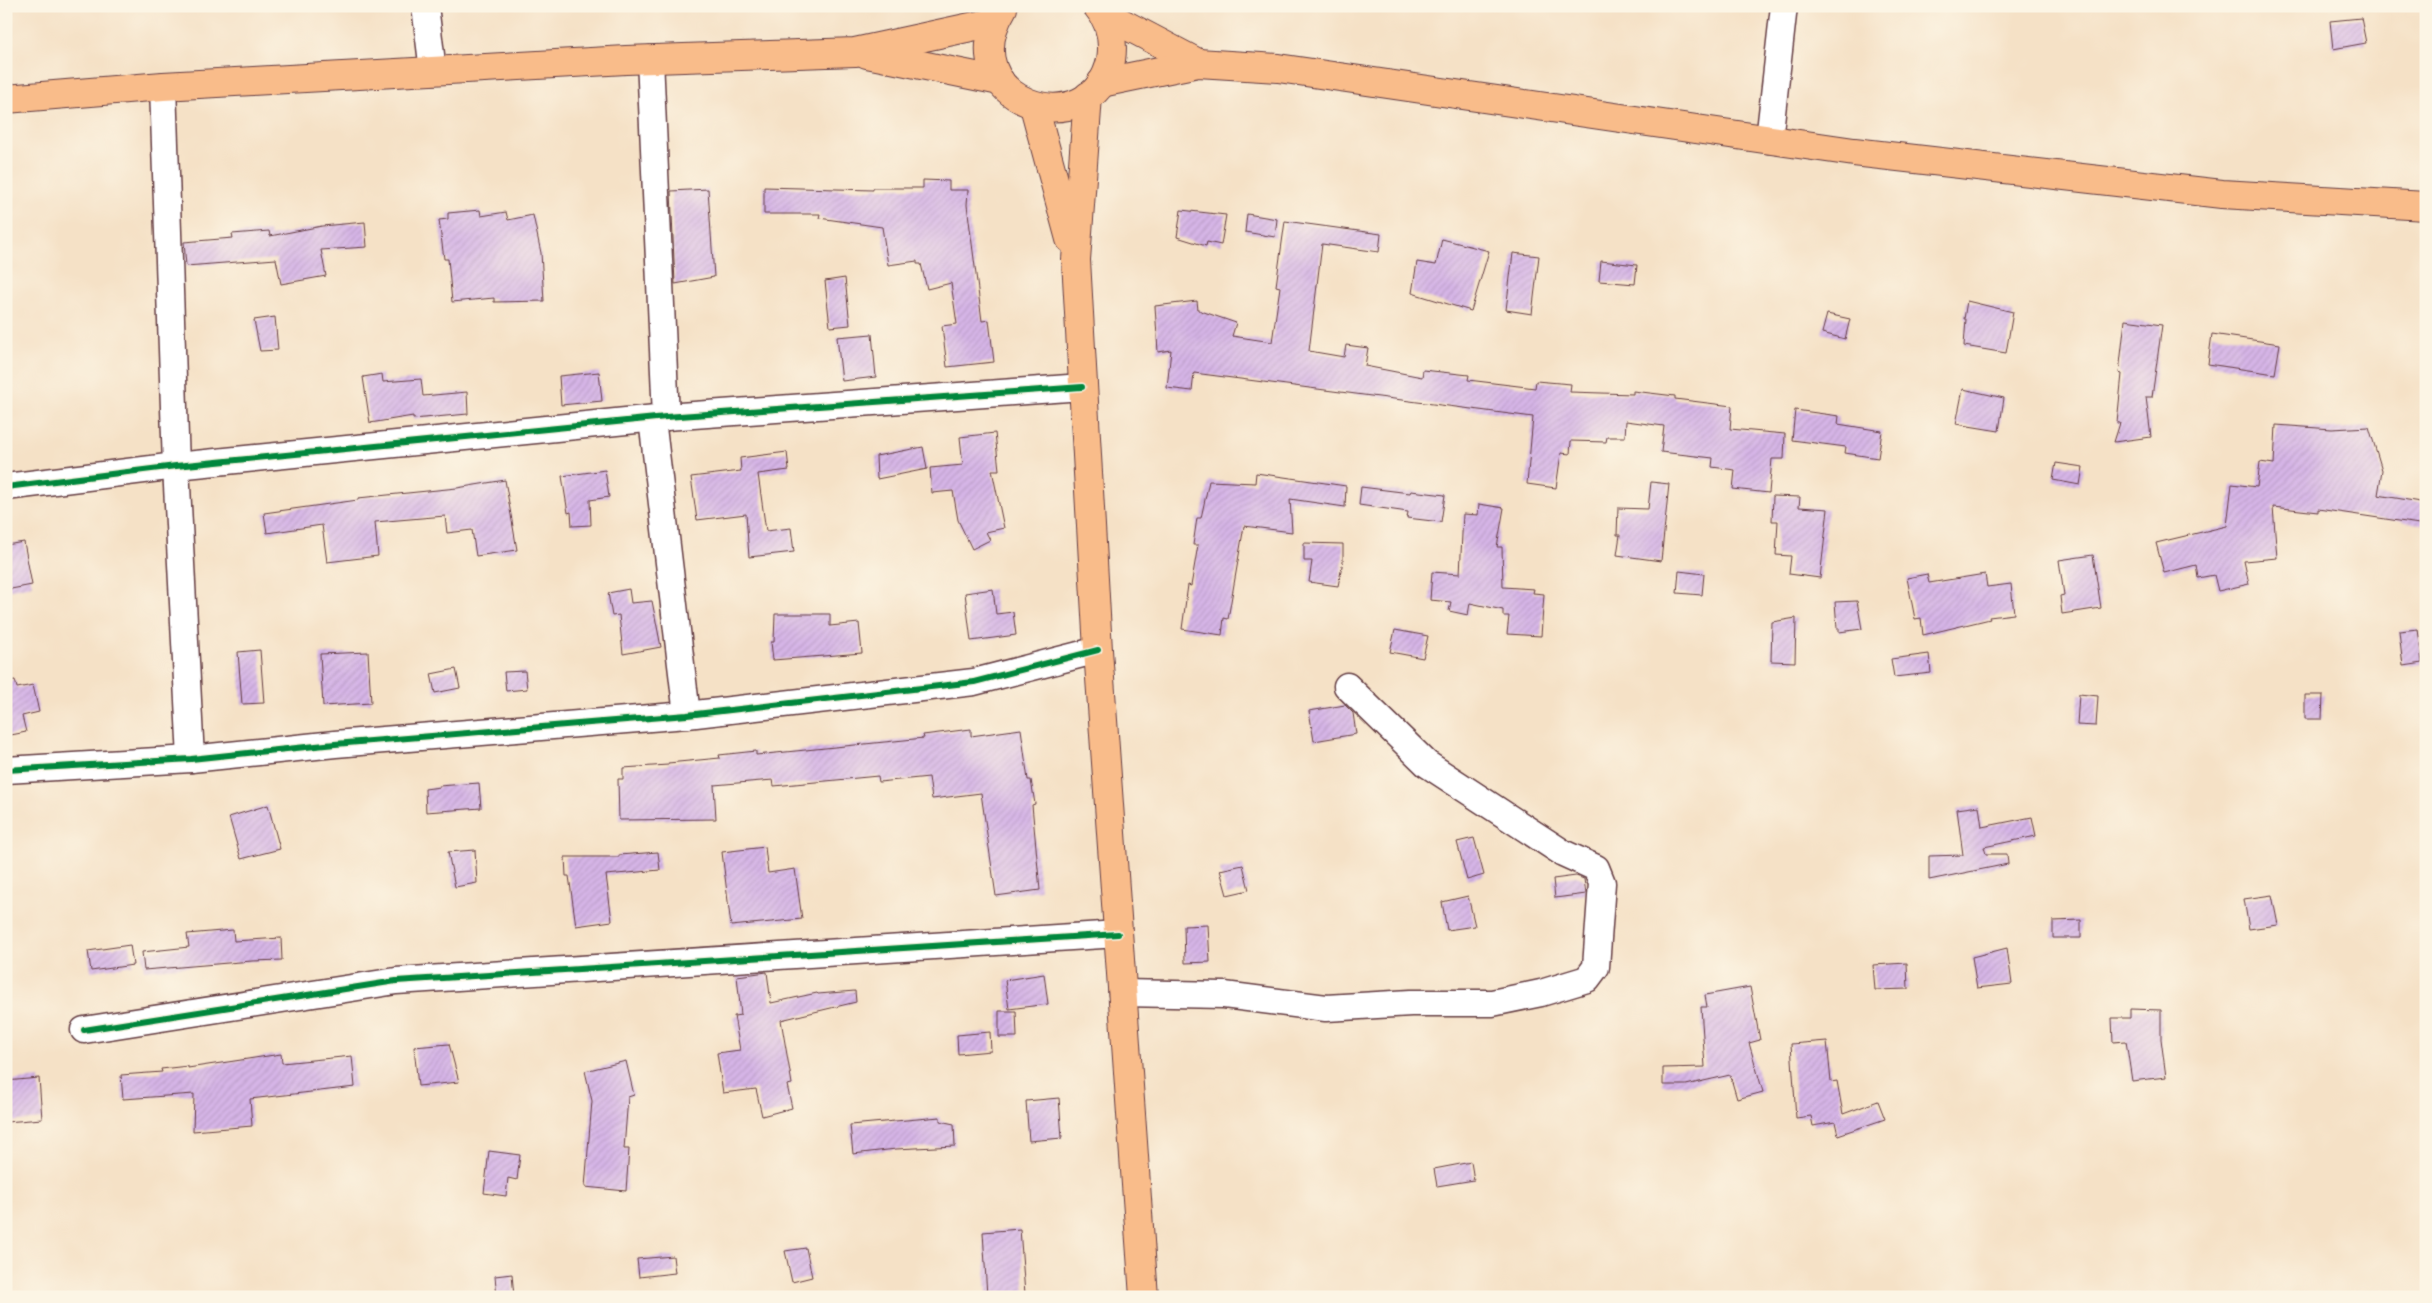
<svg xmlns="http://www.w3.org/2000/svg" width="2432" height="1303" font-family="'Comic Neue',sans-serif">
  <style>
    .building { fill: url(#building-hatch) }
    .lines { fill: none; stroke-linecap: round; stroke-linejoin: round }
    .street-casing { stroke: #643c42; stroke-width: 29 }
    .primary-casing { stroke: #643c42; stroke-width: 30 }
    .highway-casing { stroke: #643c42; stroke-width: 30 }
    .street { stroke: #fff; stroke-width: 26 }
    .primary { stroke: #f9bc8a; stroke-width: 28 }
    .highway { stroke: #f9bc8a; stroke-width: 28 }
    .cycleway-casing { stroke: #fcf5e5; stroke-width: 9 }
    .cycleway { stroke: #00873e; stroke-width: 6 }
  </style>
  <defs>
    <pattern id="building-hatch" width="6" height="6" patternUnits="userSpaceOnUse" patternTransform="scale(1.25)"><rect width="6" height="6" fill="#d6b5e7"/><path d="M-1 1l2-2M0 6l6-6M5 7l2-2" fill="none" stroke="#b99bc6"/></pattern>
  </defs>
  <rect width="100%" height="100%" fill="#fcf5e5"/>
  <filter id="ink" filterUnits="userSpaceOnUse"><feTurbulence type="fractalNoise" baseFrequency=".02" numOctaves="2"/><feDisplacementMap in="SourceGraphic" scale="10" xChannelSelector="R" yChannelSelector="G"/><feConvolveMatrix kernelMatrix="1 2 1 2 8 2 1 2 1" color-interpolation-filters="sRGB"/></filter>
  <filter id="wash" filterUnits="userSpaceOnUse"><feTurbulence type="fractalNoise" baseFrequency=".0096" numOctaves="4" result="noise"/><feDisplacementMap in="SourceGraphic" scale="20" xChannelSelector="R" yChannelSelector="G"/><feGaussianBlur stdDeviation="1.12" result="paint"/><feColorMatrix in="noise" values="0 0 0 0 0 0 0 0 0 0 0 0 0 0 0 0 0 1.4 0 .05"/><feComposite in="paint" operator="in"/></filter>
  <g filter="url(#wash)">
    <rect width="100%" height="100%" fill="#f5e1c6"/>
    <g id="blocks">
      <g class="building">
        <path d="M 2361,18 L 2366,43 L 2333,49 L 2330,21 Z"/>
        <path d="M 923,180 L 949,181 L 949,190 L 968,190 L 967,205 L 982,321 L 989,320 L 994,362 L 947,367 L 942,326 L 957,324 L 951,283 L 927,289 L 921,264 L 917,264 L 917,261 L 888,265 L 882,227 L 819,218 L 820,214 L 764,214 L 764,187 L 873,190 L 873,188 L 923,188 Z"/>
        <path d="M 708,189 L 714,277 L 675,284 L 671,191 Z"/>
        <path d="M 480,210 L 481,216 L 506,212 L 508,220 L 533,215 L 541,253 L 544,301 L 494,302 L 494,298 L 452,302 L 448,259 L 444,259 L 439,220 L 448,219 L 448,213 Z"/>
        <path d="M 1181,210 L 1226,215 L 1221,245 L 1207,242 L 1206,246 L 1177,237 Z"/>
        <path d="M 1247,214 L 1277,219 L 1275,237 L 1245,232 Z"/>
        <path d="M 1285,221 L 1381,234 L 1379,252 L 1322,244 L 1309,351 L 1344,357 L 1346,345 L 1368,348 L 1365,366 L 1422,377 L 1423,370 L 1469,375 L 1468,380 L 1535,388 L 1536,381 L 1571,384 L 1570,392 L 1633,394 L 1633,391 L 1675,396 L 1675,399 L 1732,406 L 1730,429 L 1785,434 L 1784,459 L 1772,459 L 1769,493 L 1733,489 L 1735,470 L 1712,467 L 1713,458 L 1661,452 L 1664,426 L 1626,421 L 1625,437 L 1607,437 L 1606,442 L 1571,441 L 1570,454 L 1561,453 L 1556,488 L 1527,484 L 1533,417 L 1194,373 L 1192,391 L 1167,388 L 1171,350 L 1158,352 L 1155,306 L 1197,301 L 1198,310 L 1236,323 L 1232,336 L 1272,342 L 1280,287 L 1276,286 Z"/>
        <path d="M 365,222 L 367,247 L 321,250 L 326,276 L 281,284 L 276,259 L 186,266 L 184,242 L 233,238 L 232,234 L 269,231 L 270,236 L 322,226 Z"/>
        <path d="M 1442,239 L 1489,251 L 1471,311 L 1412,293 L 1417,262 L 1436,265 Z"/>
        <path d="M 1513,253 L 1539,256 L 1532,314 L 1506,310 Z"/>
        <path d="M 1601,261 L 1637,265 L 1635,284 L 1599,281 Z"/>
        <path d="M 845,278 L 850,325 L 830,327 L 825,281 Z"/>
        <path d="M 1967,301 L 2013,312 L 2006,353 L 1964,346 L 1966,319 L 1964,319 Z"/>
        <path d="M 1827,314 L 1850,319 L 1845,339 L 1822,333 Z"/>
        <path d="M 275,317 L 278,350 L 260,351 L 254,320 Z"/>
        <path d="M 2125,320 L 2162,325 L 2152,397 L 2146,397 L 2151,437 L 2114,442 L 2120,423 L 2117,423 L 2122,374 L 2119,373 Z"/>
        <path d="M 872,334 L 876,377 L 842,381 L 837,337 Z"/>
        <path d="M 2212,334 L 2280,344 L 2275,374 L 2208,364 Z"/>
        <path d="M 599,372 L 602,401 L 561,405 L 559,376 Z"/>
        <path d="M 382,374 L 383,382 L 421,379 L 423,396 L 467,392 L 468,414 L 413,419 L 413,416 L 370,423 L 363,377 Z"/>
        <path d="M 1963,389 L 2004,398 L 1999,431 L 1956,424 Z"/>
        <path d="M 1795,410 L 1839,416 L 1838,424 L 1882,431 L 1878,458 L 1845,453 L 1846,447 L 1792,440 Z"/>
        <path d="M 2276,425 L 2332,429 L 2369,427 L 2382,470 L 2378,495 L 2426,503 L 2426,525 L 2318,509 L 2318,512 L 2273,507 L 2277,558 L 2244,561 L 2249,584 L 2218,591 L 2214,575 L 2198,578 L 2196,565 L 2164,573 L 2156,543 L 2227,526 L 2232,484 L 2257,487 L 2260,462 L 2274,464 Z"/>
        <path d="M 995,433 L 999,470 L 992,470 L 1004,528 L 986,532 L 990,540 L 972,549 L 958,520 L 953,491 L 932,493 L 930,468 L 963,465 L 960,437 Z"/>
        <path d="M 923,447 L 927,469 L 877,479 L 876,456 Z"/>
        <path d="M 787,452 L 789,470 L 758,474 L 766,531 L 791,528 L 794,552 L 749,557 L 746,514 L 697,520 L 691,477 L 741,471 L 740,458 Z"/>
        <path d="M 2056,463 L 2083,467 L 2080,485 L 2053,480 Z"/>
        <path d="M 605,470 L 609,497 L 590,500 L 591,525 L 572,526 L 571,512 L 568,513 L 562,476 Z"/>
        <path d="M 1256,473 L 1346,486 L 1345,507 L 1290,499 L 1292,532 L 1244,526 L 1228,619 L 1224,618 L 1222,635 L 1182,629 L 1188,585 L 1191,586 L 1198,545 L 1193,545 L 1197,518 L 1201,518 L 1209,481 L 1255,483 Z"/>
        <path d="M 505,480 L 517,550 L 476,556 L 472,530 L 447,533 L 445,516 L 375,522 L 378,556 L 327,562 L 322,525 L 267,533 L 264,513 L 358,500 L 358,498 L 457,488 Z"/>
        <path d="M 1651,482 L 1669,484 L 1661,561 L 1617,555 L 1620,535 L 1617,535 L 1618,508 L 1648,509 Z"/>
        <path d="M 1361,487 L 1410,493 L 1411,491 L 1445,495 L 1441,522 L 1407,518 L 1408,512 L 1359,505 Z"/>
        <path d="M 1773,496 L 1800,497 L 1799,507 L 1828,509 L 1820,578 L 1789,574 L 1791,556 L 1776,555 L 1778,521 L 1772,521 Z"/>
        <path d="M 1479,504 L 1504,508 L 1497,547 L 1502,547 L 1503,587 L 1534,589 L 1533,593 L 1544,594 L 1541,636 L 1507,634 L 1509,616 L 1503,616 L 1503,610 L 1470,603 L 1468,615 L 1449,611 L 1451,602 L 1430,600 L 1432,572 L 1460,574 L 1463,514 L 1478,515 Z"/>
        <path d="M 24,542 L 32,585 L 6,590 L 6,545 Z"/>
        <path d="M 1304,543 L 1343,544 L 1343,561 L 1338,586 L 1309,582 L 1312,561 L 1304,561 Z"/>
        <path d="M 2093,555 L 2101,608 L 2062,614 L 2060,596 L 2064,595 L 2059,560 Z"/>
        <path d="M 1679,571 L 1704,574 L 1702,595 L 1677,593 Z"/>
        <path d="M 1927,574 L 1929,583 L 1985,574 L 1987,587 L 2011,584 L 2014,614 L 1989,617 L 1990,619 L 1923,635 L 1921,618 L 1915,619 L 1907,578 Z"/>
        <path d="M 629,589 L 631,603 L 652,601 L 661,647 L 623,654 L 619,615 L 612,616 L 608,593 Z"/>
        <path d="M 993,589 L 996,614 L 1013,612 L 1016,635 L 971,641 L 965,593 Z"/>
        <path d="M 1857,601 L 1862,629 L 1839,632 L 1839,628 L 1837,628 L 1835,602 Z"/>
        <path d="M 775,614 L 830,614 L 830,626 L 859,623 L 862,653 L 773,660 L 771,642 L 774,642 Z"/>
        <path d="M 1796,618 L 1795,662 L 1771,661 L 1772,622 Z"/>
        <path d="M 2418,629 L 2422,663 L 2403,666 L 2399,631 Z"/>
        <path d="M 1395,630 L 1428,636 L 1423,658 L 1390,652 Z"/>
        <path d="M 260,650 L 264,703 L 242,704 L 238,652 Z"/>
        <path d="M 368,652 L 371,703 L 323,706 L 320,654 Z"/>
        <path d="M 1929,654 L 1931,673 L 1894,677 L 1891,659 Z"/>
        <path d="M 456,669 L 460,688 L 435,693 L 431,674 Z"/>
        <path d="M 525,671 L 527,689 L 506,691 L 504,672 Z"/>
        <path d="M 15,680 L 17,688 L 33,685 L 39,712 L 22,716 L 26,732 L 6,736 L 6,681 Z"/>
        <path d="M 2079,694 L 2098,696 L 2096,726 L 2077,725 Z"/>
        <path d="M 2305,695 L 2323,695 L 2322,719 L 2305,719 Z"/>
        <path d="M 1345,705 L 1353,713 L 1356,734 L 1314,741 L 1309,711 Z"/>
        <path d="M 971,729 L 971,736 L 1021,729 L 1028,780 L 1031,780 L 1035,804 L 1032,805 L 1040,890 L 996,896 L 981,793 L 932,799 L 929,777 L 879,782 L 878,776 L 774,786 L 773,780 L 714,785 L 716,819 L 619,820 L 618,779 L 623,779 L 623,768 L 668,765 L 668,763 L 720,758 L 719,755 L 756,751 L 756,755 L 924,738 L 923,735 Z"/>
        <path d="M 479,783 L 481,808 L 426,812 L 425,789 L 440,787 L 439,786 Z"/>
        <path d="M 268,805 L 280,849 L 241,859 L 229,817 Z"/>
        <path d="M 1979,806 L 1982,827 L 2032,817 L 2036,836 L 1984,847 L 1986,854 L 2007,854 L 2008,864 L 1929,880 L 1929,856 L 1963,855 L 1957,809 Z"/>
        <path d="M 1474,838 L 1484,875 L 1467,880 L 1457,842 Z"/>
        <path d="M 765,847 L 768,873 L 795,869 L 802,919 L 731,926 L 722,852 Z"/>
        <path d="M 475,850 L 477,883 L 455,887 L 448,852 Z"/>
        <path d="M 658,852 L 660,870 L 606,875 L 612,921 L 576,926 L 569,876 L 566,876 L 565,857 L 619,857 L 619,855 Z"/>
        <path d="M 1243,865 L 1249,890 L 1227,895 L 1220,870 Z"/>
        <path d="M 1576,876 L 1584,879 L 1586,894 L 1555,898 L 1553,879 Z"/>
        <path d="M 2272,895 L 2278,925 L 2249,929 L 2244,899 Z"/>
        <path d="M 1468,896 L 1475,926 L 1447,930 L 1442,902 Z"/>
        <path d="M 2081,920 L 2081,938 L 2053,938 L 2053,921 Z"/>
        <path d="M 1208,925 L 1210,962 L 1185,963 L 1184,926 Z"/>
        <path d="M 233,930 L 234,941 L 281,938 L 282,960 L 252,961 L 144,970 L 142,952 L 189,947 L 187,934 Z"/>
        <path d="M 130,945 L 133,965 L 91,971 L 88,951 Z"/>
        <path d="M 2007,948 L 2012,984 L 1977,988 L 1972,957 Z"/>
        <path d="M 1907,963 L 1908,989 L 1875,990 L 1873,965 Z"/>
        <path d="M 767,972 L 771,1003 L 817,993 L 818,994 L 855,991 L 856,1002 L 781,1020 L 792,1084 L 787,1085 L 792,1108 L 762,1116 L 756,1089 L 723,1093 L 717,1053 L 740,1050 L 734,1016 L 741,1015 L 737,976 Z"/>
        <path d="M 1044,974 L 1048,1004 L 1009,1009 L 1005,980 Z"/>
        <path d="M 1750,987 L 1760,1040 L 1749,1043 L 1763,1092 L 1737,1099 L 1730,1075 L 1686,1085 L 1663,1085 L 1663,1068 L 1705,1067 L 1701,1007 L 1707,1007 L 1705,995 Z"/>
        <path d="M 2130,1009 L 2161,1010 L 2161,1039 L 2166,1077 L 2132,1081 L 2126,1041 L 2113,1042 L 2112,1018 L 2130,1018 Z"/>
        <path d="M 999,1011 L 1016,1011 L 1017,1037 L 999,1037 Z"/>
        <path d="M 990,1032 L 991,1051 L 958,1054 L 957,1035 Z"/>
        <path d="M 1827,1041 L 1831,1082 L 1837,1081 L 1843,1114 L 1878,1101 L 1885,1119 L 1838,1135 L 1835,1122 L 1813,1126 L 1811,1116 L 1796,1118 L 1791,1044 Z"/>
        <path d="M 449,1044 L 459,1082 L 418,1086 L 414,1047 Z"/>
        <path d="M 281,1054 L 282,1063 L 352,1056 L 355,1087 L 250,1099 L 252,1126 L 193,1131 L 194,1094 L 123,1099 L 121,1075 L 162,1072 L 161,1069 L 188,1066 L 188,1068 Z"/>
        <path d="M 626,1061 L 634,1095 L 628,1097 L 624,1149 L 629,1149 L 626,1191 L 585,1187 L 592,1101 L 585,1071 Z"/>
        <path d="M 39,1078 L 42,1119 L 6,1122 L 6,1081 Z"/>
        <path d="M 1059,1098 L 1062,1138 L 1029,1141 L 1026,1101 Z"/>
        <path d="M 940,1117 L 940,1121 L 954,1124 L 955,1146 L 896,1149 L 853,1154 L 850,1125 Z"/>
        <path d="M 489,1151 L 520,1155 L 517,1180 L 508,1178 L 506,1196 L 484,1193 Z"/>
        <path d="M 1471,1162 L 1474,1180 L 1437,1186 L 1434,1169 Z"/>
        <path d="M 1020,1229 L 1025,1294 L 987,1296 L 983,1232 Z"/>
        <path d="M 806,1248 L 812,1277 L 792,1282 L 785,1251 Z"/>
        <path d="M 673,1256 L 675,1273 L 639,1277 L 637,1259 Z"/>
        <path d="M 512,1274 L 514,1297 L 497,1297 L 495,1276 Z"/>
      </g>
    </g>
  </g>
  <g filter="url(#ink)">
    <use href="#blocks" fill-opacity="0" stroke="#643c42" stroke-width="1"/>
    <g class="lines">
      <g class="street-casing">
        <g id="street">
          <path d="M 425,6 L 433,71"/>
          <path d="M 650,59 L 666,417"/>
          <path d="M 163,86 L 176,466 L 191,759"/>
          <path d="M 1769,140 L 1784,6"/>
          <path d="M 652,419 L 687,715"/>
          <path d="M 6,487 L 176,466 L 666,417 L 1082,387"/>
          <path d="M 6,770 L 191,759 L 335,744 L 687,715 L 974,682 L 1098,650"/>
          <path d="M 1122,993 L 1224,995 L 1326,1008 L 1411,1003 L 1492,1003 L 1541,993 L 1587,979 L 1596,967 L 1602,883 L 1596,868 L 1563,853 L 1427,764 L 1347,686"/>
          <path d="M 84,1030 L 396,981 L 1118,934"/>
        </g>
      </g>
      <g class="primary-casing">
        <g id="primary">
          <path d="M 1088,96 L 1076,260 L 1098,650 L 1144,1297"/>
          <path d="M 1034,106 L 1070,239"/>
        </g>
      </g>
      <g class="highway-casing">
        <g id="highway">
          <path d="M 1003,8 C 946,102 1092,149 1111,60 C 1114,41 1110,21 1097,6"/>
          <path d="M 1103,13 L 1198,63"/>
          <path d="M 867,54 L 1000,81"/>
          <path d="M 1101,83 L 1198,63 L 1278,68 L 1854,152 L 2222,194 L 2426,206"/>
          <path d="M 6,99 L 163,86 L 626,60 L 855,52 L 994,22"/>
        </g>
      </g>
      <use href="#street" class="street"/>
      <use href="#primary" class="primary"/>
      <use href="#highway" class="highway"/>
      <g class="cycleway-casing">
        <g id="cycleway">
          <path d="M 6,487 L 176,466 L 666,417 L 1082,387"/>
          <path d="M 6,770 L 191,759 L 335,744 L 687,715 L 974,682 L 1098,650"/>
          <path d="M 84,1030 L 396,981 L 1118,934"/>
        </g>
      </g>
      <use href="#cycleway" class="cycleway"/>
    </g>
  </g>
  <rect width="2432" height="1303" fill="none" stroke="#fcf5e5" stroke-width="25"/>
</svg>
